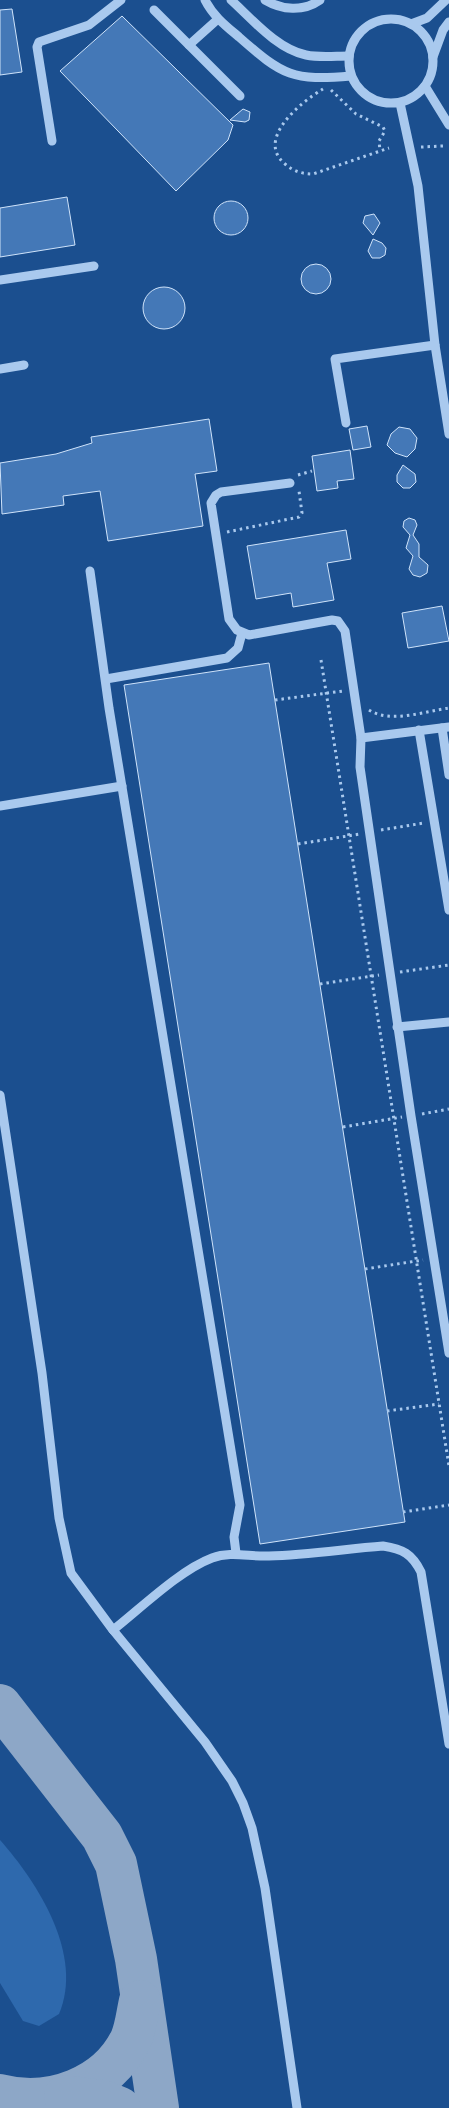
<svg xmlns="http://www.w3.org/2000/svg" width="449" height="2108" font-family="'Archivo Narrow',sans-serif">
  <style>
    .green { fill: #2e69ad }
    .lines { fill: none; stroke-linecap: round; stroke-linejoin: round }
    .taxiway { stroke: #8da7c7; stroke-width: 42 }
    .building { fill: #4478b7; stroke: #cfe3fa }
    .path { stroke: #a9c9ee; stroke-width: 3; stroke-dasharray: 2.5 4; stroke-linecap: butt }
    .minor { stroke: #a9c9ee; stroke-width: 9 }
  </style>
  <rect width="100%" height="100%" fill="#1b4f8f"/>
  <path class="green" d="M 0,1840 C 38,1883 84,1955 59,2014 L 39,2026 L 23,2021 L 0,1983 Z"/>
  <g class="lines">
    <g class="taxiway">
      <path d="M 0,1705 L 102,1836 L 116,1864 L 136,1959 L 158,2108"/>
      <path d="M 0,2095 C 50,2108 108,2087 131,2039 C 136,2027 137,2014 140,2001"/>
      <path d="M 65,2096 L 103,2101 L 120,2108"/>
    </g>
  </g>
  <g class="building">
    <path d="M 12,9 L 22,72 L 0,75 L 0,10 Z"/>
    <path d="M 122,16 L 233,125 L 228,140 L 176,191 L 60,71 Z"/>
    <path d="M 243,109 L 250,112 L 249,120 L 245,122 L 230,120 Z"/>
    <path d="M 67,197 L 75,245 L 0,257 L 0,208 Z"/>
    <circle cx="231" cy="218" r="17"/>
    <path d="M 374,214 L 380,223 L 373,235 L 363,223 L 365,216 Z"/>
    <path d="M 373,239 L 382,243 L 386,248 L 385,255 L 380,258 L 372,258 L 368,251 Z"/>
    <circle cx="316" cy="279" r="15"/>
    <circle cx="164" cy="308" r="21"/>
    <path d="M 209,419 L 217,471 L 195,474 L 203,526 L 108,541 L 100,491 L 63,496 L 64,505 L 2,514 L 0,463 L 56,454 L 92,443 L 91,437 Z"/>
    <path d="M 367,426 L 371,447 L 353,450 L 349,429 Z"/>
    <path d="M 399,427 L 410,429 L 417,438 L 415,449 L 407,457 L 395,453 L 387,445 L 391,434 Z"/>
    <path d="M 350,450 L 354,479 L 337,481 L 338,488 L 317,491 L 312,456 Z"/>
    <path d="M 403,465 L 415,474 L 416,482 L 410,488 L 403,488 L 397,482 L 397,475 Z"/>
    <path d="M 409,518 L 415,520 L 417,525 L 413,535 L 419,544 L 419,557 L 428,565 L 427,573 L 420,577 L 413,575 L 409,569 L 413,556 L 406,548 L 410,535 L 403,527 L 404,521 Z"/>
    <path d="M 346,530 L 351,559 L 327,563 L 334,600 L 293,607 L 291,593 L 256,599 L 247,546 Z"/>
    <path d="M 442,606 L 449,641 L 408,648 L 402,613 Z"/>
    <path d="M 269,663 L 405,1522 L 260,1544 L 124,685 Z"/>
  </g>
  <g class="lines">
    <g class="path">
      <path d="M 323,89 C 301,102 255,139 285,164 C 293,171 302,174 313,174 L 389,148"/>
      <path d="M 331,90 L 356,114 L 383,127 L 385,131 L 379,141 L 380,151"/>
      <path d="M 421,147 L 443,146"/>
      <path d="M 298,475 L 312,471"/>
      <path d="M 227,532 L 299,517 L 302,513 L 299,491"/>
      <path d="M 321,660 L 449,1466"/>
      <path d="M 275,700 L 343,691"/>
      <path d="M 369,710 C 391,724 425,711 449,708"/>
      <path d="M 381,830 L 424,823"/>
      <path d="M 298,844 L 360,834"/>
      <path d="M 400,972 L 449,965"/>
      <path d="M 320,984 L 379,975"/>
      <path d="M 422,1114 L 449,1109"/>
      <path d="M 343,1127 L 402,1117"/>
      <path d="M 365,1269 L 423,1260"/>
      <path d="M 387,1411 L 439,1404"/>
      <path d="M 403,1512 L 449,1505"/>
    </g>
    <g class="minor">
      <path d="M 205,0 C 213,16 226,26 239,37 C 283,76 293,81 351,76"/>
      <path d="M 231,0 C 252,19 277,49 306,55 C 320,58 335,56 349,56"/>
      <path d="M 265,0 C 282,10 303,12 320,0"/>
      <path d="M 154,10 L 240,96"/>
      <circle cx="391" cy="61" r="42"/>
      <path d="M 411,24 L 427,18 L 446,0"/>
      <path d="M 189,45 L 218,19"/>
      <path d="M 433,57 L 443,30 L 449,22"/>
      <path d="M 425,86 L 449,125"/>
      <path d="M 400,103 L 418,186 L 435,345 L 449,434"/>
      <path d="M 52,141 L 37,47 L 39,42 L 89,25 L 121,0"/>
      <path d="M 0,280 L 94,266"/>
      <path d="M 0,369 L 24,365"/>
      <path d="M 346,423 L 335,359 L 435,345"/>
      <path d="M 290,483 L 221,492 L 216,495 L 211,503 L 229,619 L 237,630 L 249,635 L 332,620 L 338,621 L 345,631 L 361,738 L 360,767 L 411,1116 L 449,1353"/>
      <path d="M 90,571 L 109,708 L 240,1505 L 234,1537 L 236,1553"/>
      <path d="M 106,679 L 227,658 L 238,648 L 242,633"/>
      <path d="M 442,728 L 449,775"/>
      <path d="M 419,730 L 449,910"/>
      <path d="M 361,738 L 449,727"/>
      <path d="M 0,806 L 122,786"/>
      <path d="M 397,1027 L 449,1022"/>
      <path d="M 0,1095 L 42,1373 L 59,1518 L 71,1573 L 113,1630 L 205,1742 L 232,1781 L 243,1803 L 252,1828 L 265,1888 L 297,2108"/>
      <path d="M 113,1630 C 141,1608 180,1570 212,1558 C 231,1551 249,1557 269,1556 C 307,1555 345,1549 383,1546 C 403,1549 412,1554 421,1572 L 449,1744"/>
    </g>
  </g>
</svg>
